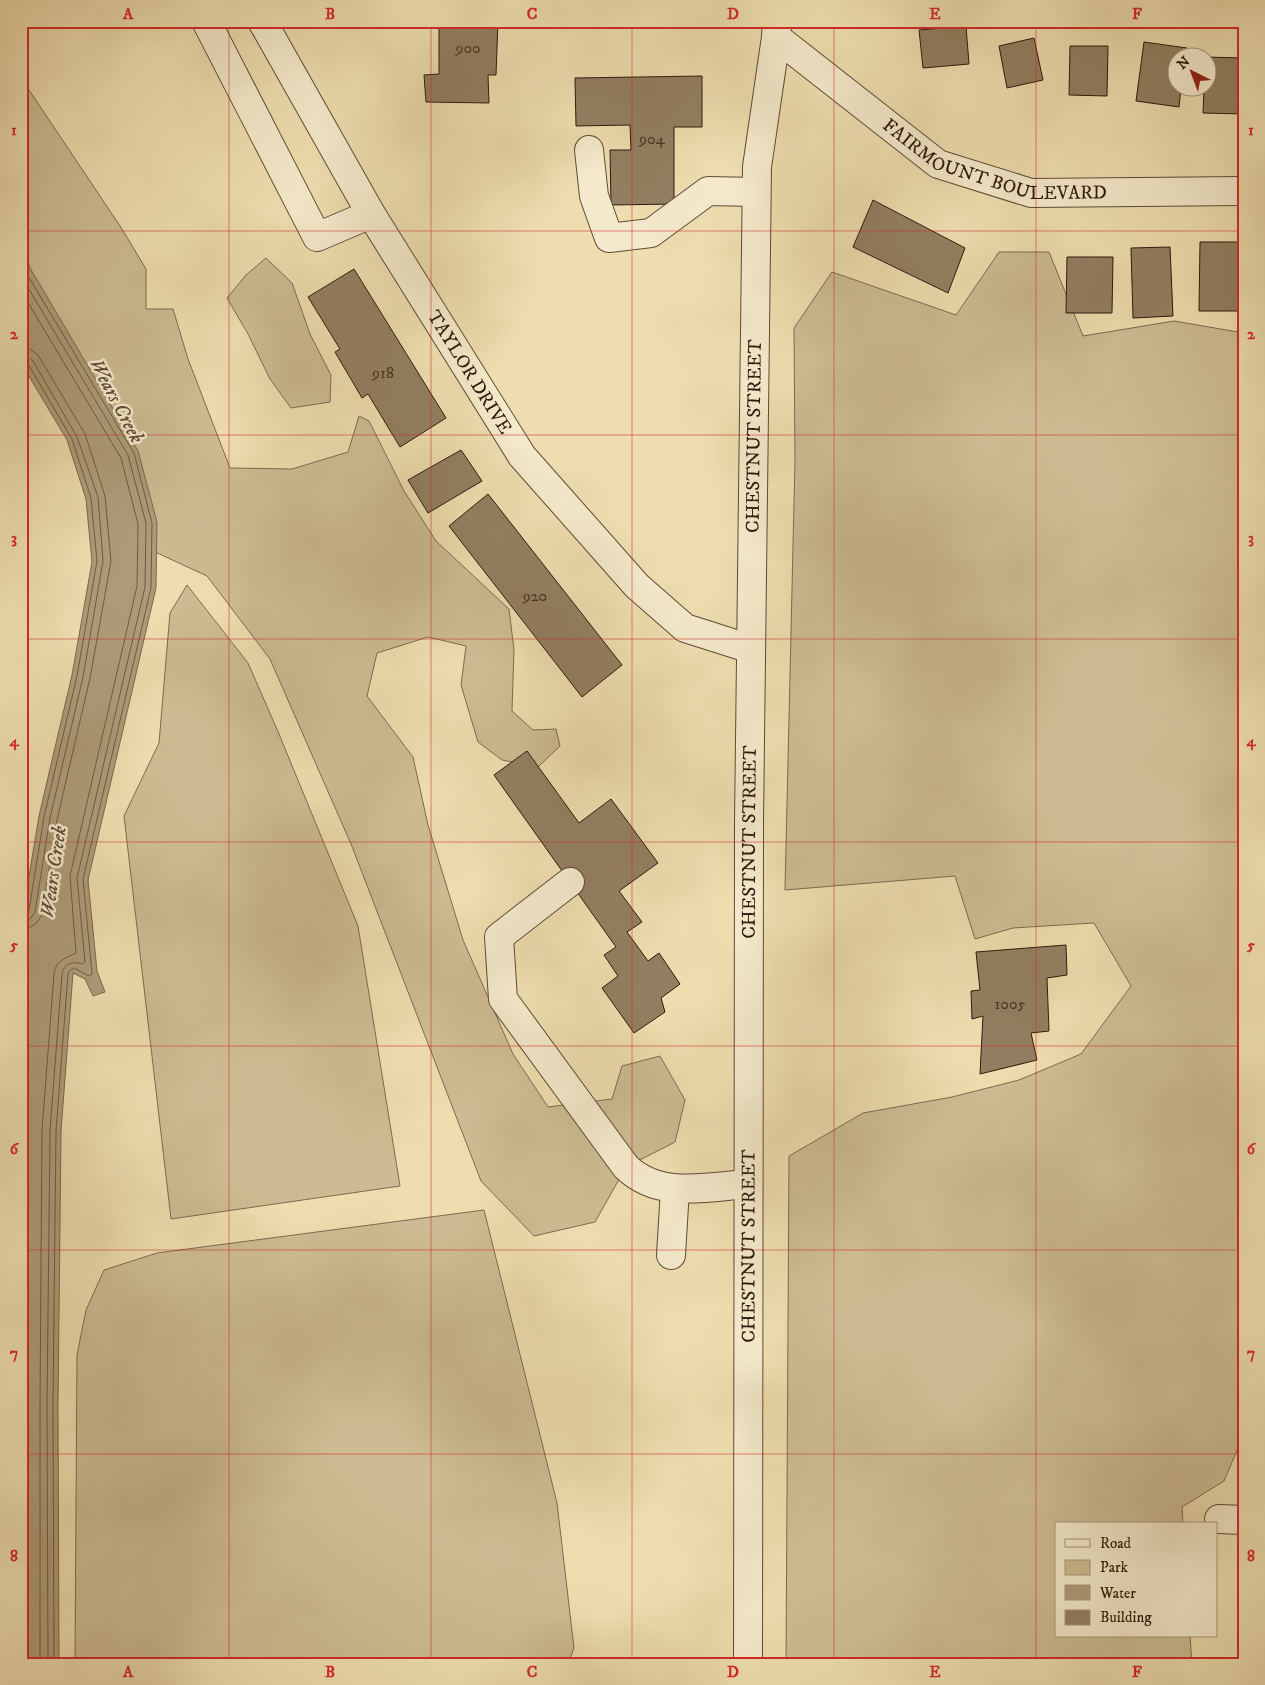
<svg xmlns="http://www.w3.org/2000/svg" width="1265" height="1685" font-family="'IM FELL DW Pica',serif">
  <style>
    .green { fill: #cdbc93; stroke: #7e6a50 }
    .water { fill: #ad9b78; stroke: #7a674d }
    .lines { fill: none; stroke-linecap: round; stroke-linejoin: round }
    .shore { stroke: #6e5a42; stroke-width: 1 }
    .building { fill: #927f61; stroke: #2e180d }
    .minor-casing { stroke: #5e4a36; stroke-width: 30 }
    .minor { stroke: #f4eacb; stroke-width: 28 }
    .grid { fill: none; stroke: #d62828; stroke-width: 1; stroke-opacity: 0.55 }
    .labels { text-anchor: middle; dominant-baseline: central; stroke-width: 5; stroke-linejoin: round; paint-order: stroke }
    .number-label { font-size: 16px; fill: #473222 }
    .street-label { font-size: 19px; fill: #2e180d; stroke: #f4eacb }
    .water-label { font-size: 20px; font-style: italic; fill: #614c38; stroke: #f4eacb }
    .neatline { fill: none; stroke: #d62828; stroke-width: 2 }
    .grid-label { font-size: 16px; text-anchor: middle; font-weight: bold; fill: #d62828 }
  </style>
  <rect width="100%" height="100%" fill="#eedeaf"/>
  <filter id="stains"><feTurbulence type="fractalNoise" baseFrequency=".004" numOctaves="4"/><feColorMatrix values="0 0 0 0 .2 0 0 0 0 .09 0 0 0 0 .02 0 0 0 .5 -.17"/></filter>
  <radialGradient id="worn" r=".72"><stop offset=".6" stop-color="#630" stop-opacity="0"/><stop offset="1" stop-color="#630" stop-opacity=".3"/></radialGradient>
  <g class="green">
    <path d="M 21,78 L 122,229 L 146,269 L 146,309 L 173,309 L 188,359 L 230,468 L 292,469 L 348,452 L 359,416 L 369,421 L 404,491 L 436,541 L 509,609 L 514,650 L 512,711 L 533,730 L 556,729 L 560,746 L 538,767 L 502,760 L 478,742 L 461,685 L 466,646 L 428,637 L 377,653 L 367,696 L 413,757 L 428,825 L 463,940 L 513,1054 L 548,1107 L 612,1099 L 622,1066 L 660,1056 L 685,1100 L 675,1142 L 626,1167 L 595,1222 L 534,1236 L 481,1181 L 351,844 L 270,659 L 207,576 L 112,532 L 21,326 Z"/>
    <path d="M 999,252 L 1049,252 L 1083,336 L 1174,321 L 1244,333 L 1244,1434 L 1224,1481 L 1182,1507 L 1183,1524 L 1056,1524 L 1056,1636 L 1190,1636 L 1192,1664 L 786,1664 L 789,1156 L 863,1113 L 952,1097 L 1019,1080 L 1081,1054 L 1131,986 L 1094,923 L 1013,928 L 975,939 L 955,876 L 785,890 L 795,460 L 794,328 L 832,272 L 956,315 Z"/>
    <path d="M 266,258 L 292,283 L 310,334 L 331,375 L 330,402 L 291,408 L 270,379 L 248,334 L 227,298 L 246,275 Z"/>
    <path d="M 21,484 C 35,509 24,564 21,593 Z"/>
    <path d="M 187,585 L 248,663 L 279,734 L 358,926 L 400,1186 L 171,1219 L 124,816 L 159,743 L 170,613 Z"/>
    <path d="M 484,1210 L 557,1503 L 574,1648 L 568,1664 L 75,1664 L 77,1355 L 86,1310 L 104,1270 L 157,1253 Z"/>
  </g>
  <path class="water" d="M 21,237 L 30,268 L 138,451 L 157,522 L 156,588 L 88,880 L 97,971 L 105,992 L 93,996 L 85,979 L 73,973 L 61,1131 L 58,1405 L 59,1664 L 21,1664 L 21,924 L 39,816 L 72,675 L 92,562 L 86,499 L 67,440 L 21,363 Z"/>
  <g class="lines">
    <g class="shore">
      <path d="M 21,256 L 25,271 L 134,453 L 152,523 L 151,588 L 83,879 L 92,974 L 89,976 L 74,968 L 70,970 L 68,974 L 56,1131 L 53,1405 L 54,1664"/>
      <path d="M 21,276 L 128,455 L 146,523 L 145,587 L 77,878 L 85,962 L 82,964 C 73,961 64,963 62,974 L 50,1131 L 47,1405 L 48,1664"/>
      <path d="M 21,291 L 121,458 L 138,524 L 137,586 L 70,876 L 76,953 C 66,958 57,959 54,973 L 42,1131 L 40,1405 L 40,1664"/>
      <path d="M 21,348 L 30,349 L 38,355 L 85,434 L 105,496 L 111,561 L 90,678 L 57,820 L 42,913 C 39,923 32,928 21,929"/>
      <path d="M 21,355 L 27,356 L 33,361 L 77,437 L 98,497 L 103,561 L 83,677 L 50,818 L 35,912 L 30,919 L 21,921"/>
      <path d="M 21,361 L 28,364 L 72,439 L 91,498 L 97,561 L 77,676 L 44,817 L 29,910 L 26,914 L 21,915"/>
    </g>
  </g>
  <g class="building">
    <path d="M 439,21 L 498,21 L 496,75 L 488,75 L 489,103 L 426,102 L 424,75 L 439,74 Z"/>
    <path d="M 966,26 L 969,64 L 923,68 L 919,30 Z"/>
    <path d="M 1034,38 L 1043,80 L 1007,88 L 999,46 Z"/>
    <path d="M 1144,42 L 1187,48 L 1185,58 L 1178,58 L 1178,88 L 1181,88 L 1179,107 L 1136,101 Z"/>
    <path d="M 1070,46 L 1108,46 L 1107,96 L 1069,95 Z"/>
    <path d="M 1205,57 L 1244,58 L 1244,114 L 1203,113 L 1204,88 L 1208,88 L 1208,58 Z"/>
    <path d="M 702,76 L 702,127 L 674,127 L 674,204 L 611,205 L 610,150 L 631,150 L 630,125 L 576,126 L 575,78 Z"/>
    <path d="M 873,200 L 965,248 L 948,293 L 853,247 Z"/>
    <path d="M 1200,242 L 1244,242 L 1244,311 L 1199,311 Z"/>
    <path d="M 1170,247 L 1173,316 L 1133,318 L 1131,248 Z"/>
    <path d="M 1067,257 L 1113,257 L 1112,313 L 1066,313 Z"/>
    <path d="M 354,269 L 446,418 L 400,447 L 368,394 L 362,398 L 335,352 L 340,349 L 308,297 Z"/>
    <path d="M 461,450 L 482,481 L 428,513 L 408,480 Z"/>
    <path d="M 488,494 L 622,665 L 582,697 L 449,526 Z"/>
    <path d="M 527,751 L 579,823 L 611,799 L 658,863 L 619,891 L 642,922 L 627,932 L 648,961 L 659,953 L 680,984 L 661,998 L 665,1012 L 634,1033 L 602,988 L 618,976 L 604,955 L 616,947 L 494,775 Z"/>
    <path d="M 1066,945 L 1067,975 L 1047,978 L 1049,1031 L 1031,1033 L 1037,1060 L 980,1074 L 983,1016 L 972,1019 L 971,991 L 980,990 L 976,952 Z"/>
  </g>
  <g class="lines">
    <g class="minor-casing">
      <g id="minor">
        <path d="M 206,21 L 317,237 L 371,214"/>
        <path id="s1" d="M 262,21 L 371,214 L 522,456 L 637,586 L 685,628 L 751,649"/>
        <path id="s2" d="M 776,37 L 938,164 L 1031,193 L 1244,191"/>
        <path d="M 589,150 L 594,196 L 609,238 L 651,233 L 708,191 L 756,192"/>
        <path d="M 570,882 L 499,937 L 503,999 L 626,1167 C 659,1199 706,1187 748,1184"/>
        <path d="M 671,1255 L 675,1189"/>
        <path d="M 1219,1519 L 1244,1520"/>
        <path id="s3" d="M 748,1664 L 749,822 L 757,167 L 776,37 L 777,21"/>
      </g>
    </g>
    <use href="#minor" class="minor"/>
  </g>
  <path class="grid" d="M 229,21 L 229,1664M 431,21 L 431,1664M 632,21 L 632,1664M 834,21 L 834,1664M 1036,21 L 1036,1664M 21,231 L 1244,231M 21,435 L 1244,435M 21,639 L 1244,639M 21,842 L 1244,842M 21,1046 L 1244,1046M 21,1250 L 1244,1250M 21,1454 L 1244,1454"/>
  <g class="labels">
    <g class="number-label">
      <text x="468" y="48">900</text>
      <text x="652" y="139">904</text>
      <text x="383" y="373">918</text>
      <text x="535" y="596">920</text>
      <text x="1010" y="1004">1005</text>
    </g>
    <g class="street-label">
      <text stroke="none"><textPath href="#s2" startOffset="259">FAIRMOUNT BOULEVARD</textPath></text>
      <text stroke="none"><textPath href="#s1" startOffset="408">TAYLOR DRIVE</textPath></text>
      <text stroke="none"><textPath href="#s3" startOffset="1228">CHESTNUT STREET</textPath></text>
      <text stroke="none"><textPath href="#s3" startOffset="822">CHESTNUT STREET</textPath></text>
      <text stroke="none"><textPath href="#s3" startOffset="418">CHESTNUT STREET</textPath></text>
    </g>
    <g class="water-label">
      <text transform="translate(116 401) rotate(62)">Wears Creek</text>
      <text transform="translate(54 872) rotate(-82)">Wears Creek</text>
    </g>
  </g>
  <rect width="1265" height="1685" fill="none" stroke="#eedeaf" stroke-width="55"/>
  <rect x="1055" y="1522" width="162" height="115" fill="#f4eacb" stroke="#a5967f"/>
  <rect x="1065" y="1539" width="25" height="8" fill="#f4eacb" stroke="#a5967f"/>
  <text x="1100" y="1548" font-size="15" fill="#2e180d">Road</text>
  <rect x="1065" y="1560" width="25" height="15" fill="#cdbc93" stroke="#a5967f"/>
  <text x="1100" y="1572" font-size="15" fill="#2e180d">Park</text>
  <rect x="1065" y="1585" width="25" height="15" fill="#ad9b78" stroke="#a5967f"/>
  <text x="1100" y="1598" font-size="15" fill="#2e180d">Water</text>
  <rect x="1065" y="1610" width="25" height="15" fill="#927f61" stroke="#a5967f"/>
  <text x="1100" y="1622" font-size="15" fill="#2e180d">Building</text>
  <g transform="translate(1192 72) rotate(318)"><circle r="24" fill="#f4eacb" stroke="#a5967f"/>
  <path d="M0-4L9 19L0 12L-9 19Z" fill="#8f2418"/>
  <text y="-8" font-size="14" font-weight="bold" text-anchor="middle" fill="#2e180d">N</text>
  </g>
  <rect x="28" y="28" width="1210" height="1630" class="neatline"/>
  <g class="grid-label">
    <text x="128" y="19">A</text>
    <text x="330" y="19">B</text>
    <text x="532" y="19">C</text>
    <text x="733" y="19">D</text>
    <text x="935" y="19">E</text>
    <text x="1137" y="19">F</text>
    <text x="14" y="135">1</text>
    <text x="1251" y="135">1</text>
    <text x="14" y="339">2</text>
    <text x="1251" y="339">2</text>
    <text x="14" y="543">3</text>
    <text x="1251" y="543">3</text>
    <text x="14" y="746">4</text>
    <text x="1251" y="746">4</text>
    <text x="14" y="950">5</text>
    <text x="1251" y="950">5</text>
    <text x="14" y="1154">6</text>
    <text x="1251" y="1154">6</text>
    <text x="14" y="1358">7</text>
    <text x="1251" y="1358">7</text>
    <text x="14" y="1561">8</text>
    <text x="1251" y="1561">8</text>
    <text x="128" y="1677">A</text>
    <text x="330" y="1677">B</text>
    <text x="532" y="1677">C</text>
    <text x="733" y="1677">D</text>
    <text x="935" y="1677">E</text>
    <text x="1137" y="1677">F</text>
  </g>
  <rect width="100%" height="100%" filter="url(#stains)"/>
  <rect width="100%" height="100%" fill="url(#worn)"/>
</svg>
